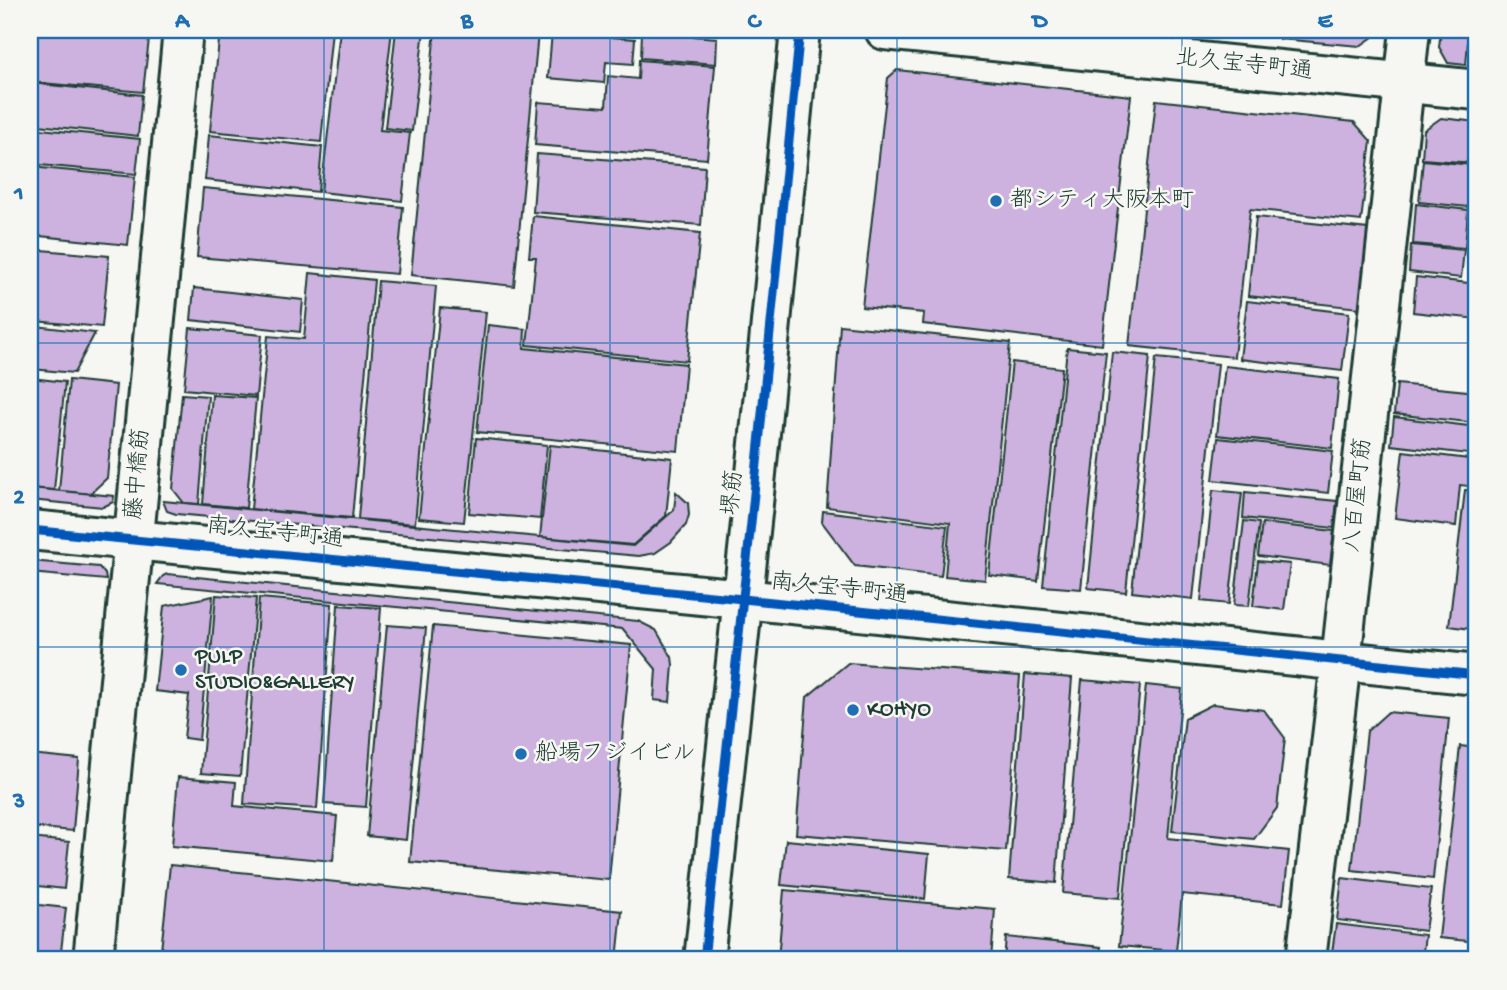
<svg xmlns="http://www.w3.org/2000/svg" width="1507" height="990" font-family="'Gochi Hand','Klee One',sans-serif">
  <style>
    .building { fill: #cdb2e0; stroke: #1f3d34; stroke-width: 2 }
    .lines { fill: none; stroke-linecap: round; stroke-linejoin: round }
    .minor-casing { stroke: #1f3d34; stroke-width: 44 }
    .major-casing { stroke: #1f3d34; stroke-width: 44 }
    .minor { stroke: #f6f6f2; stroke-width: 38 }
    .major { stroke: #f6f6f2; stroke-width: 38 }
    .cycleway-casing { stroke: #f6f6f2; stroke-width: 13 }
    .cycleway { stroke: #0057b8; stroke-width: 9 }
    .grid { fill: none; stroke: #1f6fb2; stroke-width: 2; stroke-opacity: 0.55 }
    .poi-dot { fill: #1f6fb2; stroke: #f6f6f2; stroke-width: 2.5 }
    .labels { text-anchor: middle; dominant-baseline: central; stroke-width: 5; stroke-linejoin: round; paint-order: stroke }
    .street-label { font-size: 23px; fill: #1f3d34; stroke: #f6f6f2 }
    .poi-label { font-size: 23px; fill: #1f3d34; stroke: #f6f6f2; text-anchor: start }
    .neatline { fill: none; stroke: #1f6fb2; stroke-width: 2.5 }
    .grid-label { font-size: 23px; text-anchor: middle; font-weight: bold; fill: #1f6fb2 }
  </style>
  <rect width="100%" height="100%" fill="#f6f6f2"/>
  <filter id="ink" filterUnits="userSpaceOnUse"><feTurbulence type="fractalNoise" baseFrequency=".0143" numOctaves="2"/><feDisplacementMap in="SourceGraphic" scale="14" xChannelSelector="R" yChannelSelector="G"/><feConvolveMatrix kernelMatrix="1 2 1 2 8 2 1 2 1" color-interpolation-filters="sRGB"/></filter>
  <g filter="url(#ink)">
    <g class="building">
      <path d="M 35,30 L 150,30 L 143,92 L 30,82 Z"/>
      <path d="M 220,30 L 332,30 L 321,142 L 210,131 Z"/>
      <path d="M 340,30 L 392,30 L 380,130 L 410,133 L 402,201 L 321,192 Z"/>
      <path d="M 396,30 L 424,30 L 412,131 L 385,128 Z"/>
      <path d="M 435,30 L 500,30 L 538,33 L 514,286 L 411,275 Z"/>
      <path d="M 1281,30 L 1383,30 L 1360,46 L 1280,39 Z"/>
      <path d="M 1441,30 L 1469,30 L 1466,65 L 1448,63 L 1439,47 Z"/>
      <path d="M 1473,30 L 1477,30 L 1477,64 L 1469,63 Z"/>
      <path d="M 552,32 L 635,39 L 633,64 L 606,62 L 604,83 L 548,78 Z"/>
      <path d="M 642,32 L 717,38 L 716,64 L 641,58 Z"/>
      <path d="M 639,60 L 715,66 L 707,159 L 535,145 L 538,102 L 606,107 L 608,76 L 638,79 Z"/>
      <path d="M 897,70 L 1131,96 L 1102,345 L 923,324 L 924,313 L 862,307 L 888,78 Z"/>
      <path d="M 31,83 L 142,95 L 138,136 L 30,124 Z"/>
      <path d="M 1156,100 L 1354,122 L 1371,141 L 1361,221 L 1250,209 L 1234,357 L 1129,346 Z"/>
      <path d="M 1441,118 L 1477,122 L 1474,163 L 1422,159 L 1424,130 Z"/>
      <path d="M 30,128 L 140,139 L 136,174 L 30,164 Z"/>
      <path d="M 209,135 L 322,147 L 318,192 L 205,180 Z"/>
      <path d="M 537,154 L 705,167 L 701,225 L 533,212 Z"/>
      <path d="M 1423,160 L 1472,165 L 1468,207 L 1419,202 Z"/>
      <path d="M 30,167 L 135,177 L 128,245 L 30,235 Z"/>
      <path d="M 1477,177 L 1477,248 L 1470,247 Z"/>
      <path d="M 203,188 L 403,207 L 397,274 L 197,257 Z"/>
      <path d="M 1416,204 L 1468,210 L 1465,248 L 1413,244 Z"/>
      <path d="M 533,216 L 700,233 L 687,361 L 527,345 L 536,257 L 529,257 Z"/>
      <path d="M 1256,217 L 1368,229 L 1359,308 L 1248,296 Z"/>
      <path d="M 1411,245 L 1464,250 L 1461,278 L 1409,272 Z"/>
      <path d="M 41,250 L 109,256 L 102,327 L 34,321 Z"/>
      <path d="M 310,273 L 374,280 L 352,518 L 251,509 L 268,336 L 304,339 Z"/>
      <path d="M 1416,277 L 1477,284 L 1477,319 L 1413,312 Z"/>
      <path d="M 378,281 L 436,286 L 415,524 L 358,519 Z"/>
      <path d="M 194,288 L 303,300 L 300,332 L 191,320 Z"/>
      <path d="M 1247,301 L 1349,313 L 1342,371 L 1240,359 Z"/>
      <path d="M 440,308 L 486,312 L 464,522 L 419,518 Z"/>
      <path d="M 488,325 L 525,329 L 524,348 L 686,364 L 678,451 L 477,432 Z"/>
      <path d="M 840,325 L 1010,343 L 985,580 L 945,576 L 950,523 L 827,507 Z"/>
      <path d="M 36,326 L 95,333 L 74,373 L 32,369 Z"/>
      <path d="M 190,328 L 262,335 L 256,396 L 184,389 Z"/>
      <path d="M 1067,348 L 1106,352 L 1081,589 L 1043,586 Z"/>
      <path d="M 1112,352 L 1150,356 L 1126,592 L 1088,588 Z"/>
      <path d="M 1156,358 L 1218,364 L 1193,599 L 1132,592 Z"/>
      <path d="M 1012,362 L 1062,368 L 1038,581 L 989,575 Z"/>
      <path d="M 1225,366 L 1339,379 L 1332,448 L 1217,435 Z"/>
      <path d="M 31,378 L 65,382 L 54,490 L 30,488 Z"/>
      <path d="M 69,380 L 116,385 L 107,478 L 90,494 L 59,491 Z"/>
      <path d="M 1397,384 L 1477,392 L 1477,423 L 1394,414 Z"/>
      <path d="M 182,394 L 208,396 L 199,504 L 184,503 L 173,489 Z"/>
      <path d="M 212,395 L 256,398 L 246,508 L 203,504 Z"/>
      <path d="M 1394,417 L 1477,427 L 1477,455 L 1391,445 Z"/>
      <path d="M 476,438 L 547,445 L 540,519 L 469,513 Z"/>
      <path d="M 1218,438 L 1333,451 L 1328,493 L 1213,480 Z"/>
      <path d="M 550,445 L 672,458 L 666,516 L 633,545 L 540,537 Z"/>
      <path d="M 1403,451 L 1477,460 L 1477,487 L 1460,485 L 1456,526 L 1395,518 Z"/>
      <path d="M 30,488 L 114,496 L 113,502 L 103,507 L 30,500 Z"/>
      <path d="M 1213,490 L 1242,493 L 1229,604 L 1201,601 Z"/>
      <path d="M 1465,490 L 1477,491 L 1477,579 L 1471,629 L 1449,626 Z"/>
      <path d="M 676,492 L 688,503 L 689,515 L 686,525 L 671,542 L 655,553 L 639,556 L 176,514 L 167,511 L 163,501 L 633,546 L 674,510 Z"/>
      <path d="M 1245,492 L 1337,501 L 1334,528 L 1243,518 Z"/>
      <path d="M 823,511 L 947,526 L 941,576 L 855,566 L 822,522 Z"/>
      <path d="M 1244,521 L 1259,523 L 1249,606 L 1234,605 Z"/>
      <path d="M 1262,523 L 1334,531 L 1330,565 L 1258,556 Z"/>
      <path d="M 30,561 L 99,567 L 105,574 L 106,580 L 30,573 Z"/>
      <path d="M 1258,561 L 1290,564 L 1284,610 L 1253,606 Z"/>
      <path d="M 167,574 L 638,621 L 656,630 L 672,657 L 673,665 L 670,702 L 654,700 L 656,669 L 623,629 L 157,584 L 163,576 Z"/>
      <path d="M 216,595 L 256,598 L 240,776 L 201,773 Z"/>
      <path d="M 213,596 L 199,740 L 184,738 L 189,695 L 155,691 L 164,606 Z"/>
      <path d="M 259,598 L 332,604 L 317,809 L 244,804 Z"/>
      <path d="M 338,605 L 381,608 L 366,807 L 324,804 Z"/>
      <path d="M 387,625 L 426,628 L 406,840 L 367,836 Z"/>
      <path d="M 433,626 L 631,645 L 609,880 L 410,862 Z"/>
      <path d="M 848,663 L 1020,676 L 1006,851 L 796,834 L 807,697 Z"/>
      <path d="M 1025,674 L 1072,678 L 1056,883 L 1009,879 Z"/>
      <path d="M 1082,680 L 1140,685 L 1120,898 L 1063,893 Z"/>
      <path d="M 1146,685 L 1182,689 L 1168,838 L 1289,851 L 1283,904 L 1182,894 L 1176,951 L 1119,946 Z"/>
      <path d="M 1213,704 L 1264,710 L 1285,738 L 1277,808 L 1254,839 L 1172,831 L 1185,718 Z"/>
      <path d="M 1388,712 L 1449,718 L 1433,879 L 1352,870 L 1367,731 Z"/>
      <path d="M 1460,746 L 1477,748 L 1477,942 L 1439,938 Z"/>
      <path d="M 30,754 L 79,759 L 73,831 L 30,827 Z"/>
      <path d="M 178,777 L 236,782 L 234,806 L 337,816 L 333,861 L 172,846 Z"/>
      <path d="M 30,838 L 69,842 L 64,889 L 30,885 Z"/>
      <path d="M 786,840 L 929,854 L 925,899 L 781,885 Z"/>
      <path d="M 170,865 L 622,911 L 617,960 L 160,960 Z"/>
      <path d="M 1342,878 L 1431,889 L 1425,931 L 1337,920 Z"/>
      <path d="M 784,890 L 995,909 L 991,960 L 778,960 Z"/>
      <path d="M 30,904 L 66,908 L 60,960 L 30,960 Z"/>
      <path d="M 1336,924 L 1425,935 L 1422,960 L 1331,960 Z"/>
      <path d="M 1006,937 L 1101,947 L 1099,960 L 1004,960 Z"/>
      <path d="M 1117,952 L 1201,960 L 1117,960 Z"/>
    </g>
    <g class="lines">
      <g class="minor-casing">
        <g id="minor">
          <path d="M 885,30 L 1477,90"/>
          <path d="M 30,530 L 743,599 L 1477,675"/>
          <path d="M 93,960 L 183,30"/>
          <path d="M 1306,960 L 1341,661 L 1410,30"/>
        </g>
      </g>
      <g class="major-casing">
        <path id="major" d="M 704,960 L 753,504 L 800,30"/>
      </g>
      <use href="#minor" class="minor"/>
      <use href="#major" class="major"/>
      <g class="cycleway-casing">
        <g id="cycleway">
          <path d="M 30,530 L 743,599 L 1477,675"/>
          <path d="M 704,960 L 753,504 L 800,30"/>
        </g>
      </g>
      <use href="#cycleway" class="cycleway"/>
    </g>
  </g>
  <path class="grid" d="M 324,30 L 324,960M 610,30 L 610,960M 897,30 L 897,960M 1182,30 L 1182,960M 30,343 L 1477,343M 30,647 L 1477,647"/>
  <g class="poi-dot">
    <circle cx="996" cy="201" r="7"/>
    <circle cx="181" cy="670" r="7"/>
    <circle cx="853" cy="710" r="7"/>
    <circle cx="521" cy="754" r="7"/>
  </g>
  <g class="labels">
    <g class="street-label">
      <text transform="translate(1244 66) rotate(6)">北久宝寺町通</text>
      <text transform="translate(139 474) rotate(-85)">藤中橋筋</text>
      <text transform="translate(734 493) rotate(-84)">堺筋</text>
      <text transform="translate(1359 495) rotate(-84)">八百屋町筋</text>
      <text transform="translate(275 534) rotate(6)">南久宝寺町通</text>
      <text transform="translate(839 590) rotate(6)">南久宝寺町通</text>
    </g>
    <g class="poi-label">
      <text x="1010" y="201">都シティ大阪本町</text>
      <text x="195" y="657">PULP<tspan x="195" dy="26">STUDIO&amp;GALLERY</tspan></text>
      <text x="867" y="710">KOHYO</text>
      <text x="535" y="754">船場フジイビル</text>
    </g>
  </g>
  <rect width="1507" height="990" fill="none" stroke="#f6f6f2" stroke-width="77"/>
  <rect x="38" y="38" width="1430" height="913" class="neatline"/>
  <g class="grid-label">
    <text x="182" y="27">A</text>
    <text x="467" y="27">B</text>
    <text x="754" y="27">C</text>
    <text x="1040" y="27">D</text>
    <text x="1325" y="27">E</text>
    <text x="19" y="199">1</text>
    <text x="19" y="503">2</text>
    <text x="19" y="807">3</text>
  </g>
</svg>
